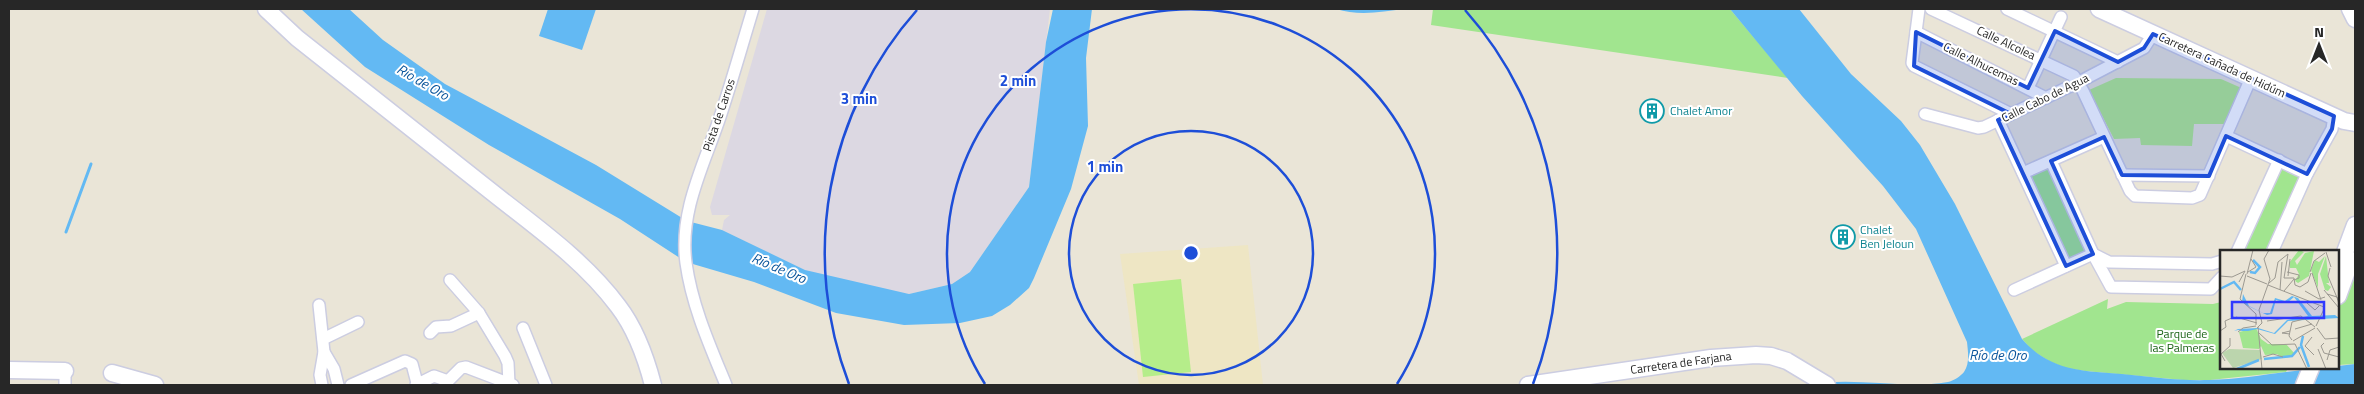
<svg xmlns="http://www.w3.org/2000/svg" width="2364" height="394" font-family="'Titillium Web',sans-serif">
<rect width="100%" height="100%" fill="#eae5d7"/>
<polygon fill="#dcd8e2" points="767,9 1050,9 1029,187 970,272 952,284 909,294 827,281 722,230 724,220 730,215 712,215 710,207"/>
<polygon fill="#eee6c4" points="1248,245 1263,385 1139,385 1120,254"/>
<g fill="#a1e58f">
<polygon points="1433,9 1730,9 1788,78 1431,25"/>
<polygon points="2277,164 2301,175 2270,251 2250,251 2242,248"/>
<polygon points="2048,166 2087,250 2069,258 2031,175"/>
<polygon points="2355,264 2355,364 2338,365 2338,309"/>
<polygon points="2108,299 2107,309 2126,302 2213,304 2221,302 2222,368 2288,368 2286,372 2210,380 2183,380 2085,371 2065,368 2049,361 2033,351 2022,339"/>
</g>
<g fill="#b5ed8a">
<polygon points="2116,78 2221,79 2246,90 2229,124 2194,124 2192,146 2141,145 2140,138 2114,139 2089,90"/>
<polygon points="1181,279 1191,372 1143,377 1133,284"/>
</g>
<g fill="#63b9f3">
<polygon points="301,9 349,9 383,40 445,84 596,165 687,221 722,230 805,270 909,294 952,284 970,272 1029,187 1046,42 1053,9 1092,9 1086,58 1088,126 1071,189 1034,278 1029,288 1010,305 992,316 960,323 904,325 836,313 754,282 686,262 620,219 489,145 365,67"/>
<polygon points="548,9 596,9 582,50 539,36"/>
<path d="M 1336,9 L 1404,9 C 1382,12 1358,16 1336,9 Z"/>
<path d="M 1730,9 L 1799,9 L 1851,74 L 1901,121 L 1920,145 L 1955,204 L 2022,339 C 2050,371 2082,371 2122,374 C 2151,377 2180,381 2209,380 C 2252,379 2295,368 2338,368 L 2338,366 L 2355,364 L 2355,385 L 1809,385 C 1854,376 1902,390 1948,382 C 1953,381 1961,376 1964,372 C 1970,363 1968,352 1967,342 L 1916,229 L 1883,186 L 1802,96 Z"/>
</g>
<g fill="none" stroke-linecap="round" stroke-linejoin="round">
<polyline stroke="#63b9f3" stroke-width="3" points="66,232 91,164"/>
<g stroke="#cccde1" stroke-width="14">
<g id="street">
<polyline points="1919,9 1912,63 1914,66 2011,114"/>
<polyline points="1931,9 2074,76 2083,91 2130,191 2135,196 2192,198 2200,195 2251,78"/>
<polyline points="2007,9 2118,62"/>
<polyline points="1916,32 2046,98"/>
<polyline points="2028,88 2061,17"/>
<polyline points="1925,114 1978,128 1984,127 2079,82 2144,48 2153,34"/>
<polyline points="1998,120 2066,266"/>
<polyline points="2226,136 2307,174"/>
<polyline points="2051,161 2093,254 2111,287 2211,289 2222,277"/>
<polyline points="2023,173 2104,137"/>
<polyline points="2122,175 2209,176"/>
<polyline points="2237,252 2279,160"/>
<polyline points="2272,252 2307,174 2332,129 2334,116"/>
<polyline points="2093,254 2109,262 2212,264 2222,261"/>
<polyline points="450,280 479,313 505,356 508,363 509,384"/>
<polyline points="2014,290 2093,254"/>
<polyline points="319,305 324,352 320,375 322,385"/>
<polyline points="523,328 546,385"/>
<polyline points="430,333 436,327 451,326 479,313"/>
<polyline points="323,339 358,322"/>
<polyline points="324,352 334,369 338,385"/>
<polyline points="65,371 65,385"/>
<polyline points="351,385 405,361 412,364 417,383"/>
<polyline points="416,385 434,376 448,381 461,368 466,367 513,385"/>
<path d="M 726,385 C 710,346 692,306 686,263 C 679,211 704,165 720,117 C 732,81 742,45 753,9"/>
</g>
</g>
<g stroke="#cccde1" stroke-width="19">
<g id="secondary">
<path d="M 266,9 L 297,38 C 361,89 425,139 488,189 C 533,225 583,259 618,306 C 635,328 646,358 653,385"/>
<polyline points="2099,9 2344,121 2355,123"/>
<polyline points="2350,9 2355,19"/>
<polyline points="2338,271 2355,225"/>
<polyline points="2338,296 2351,260"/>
<polyline points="9,370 65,371"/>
<polyline points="112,373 155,385"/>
<polyline points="1528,385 1711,358 1756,355 1771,356 1787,361 1827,385"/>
<polyline points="2304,385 2311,368"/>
</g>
</g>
<use href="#street" stroke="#fff" stroke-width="11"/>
<use href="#secondary" stroke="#fff" stroke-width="16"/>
</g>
<path fill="#1d4ed8" fill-opacity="0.2" stroke="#1d4ed8" stroke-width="4" stroke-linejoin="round" d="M 2055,31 L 2118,62 L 2144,48 L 2153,34 L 2334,116 L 2332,129 L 2307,174 L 2226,136 L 2209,176 L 2122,175 L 2104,137 L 2051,161 L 2093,254 L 2066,266 L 1998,120 L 2011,114 L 1914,66 L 1916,32 L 2028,88 Z"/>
<g fill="none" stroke="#1d4ed8" stroke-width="2.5">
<circle cx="1191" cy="253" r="122"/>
<path d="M985 384A244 244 0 1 1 1397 384"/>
<path d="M849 384A366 366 0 0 1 917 10M1465 10A366 366 0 0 1 1533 384"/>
</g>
<defs>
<g id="building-ring" transform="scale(1.25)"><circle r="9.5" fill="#fff" stroke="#0f9aa8" stroke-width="1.5"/><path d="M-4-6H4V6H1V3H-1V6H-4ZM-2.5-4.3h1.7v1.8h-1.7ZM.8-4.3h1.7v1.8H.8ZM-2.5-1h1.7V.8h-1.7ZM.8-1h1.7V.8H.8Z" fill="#0f9aa8"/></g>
</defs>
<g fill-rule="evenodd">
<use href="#building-ring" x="1652" y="111"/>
<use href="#building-ring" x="1843" y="237"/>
</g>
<g text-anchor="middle" stroke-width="4" stroke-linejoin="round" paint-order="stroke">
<g font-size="12" fill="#272727" stroke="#fff">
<text transform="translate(2006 43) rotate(25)" y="4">Calle Alcolea</text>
<text transform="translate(1981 64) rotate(26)" y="4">Calle Alhucemas</text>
<text transform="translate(2222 65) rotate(25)" y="4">Carretera Cañada de Hidúm</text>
<text transform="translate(2045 98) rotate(-26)" y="4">Calle Cabo de Agua</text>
<text transform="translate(719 115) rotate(-71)" y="4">Pista de Carros</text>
<text transform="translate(1681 363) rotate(-8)" y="4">Carretera de Farjana</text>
</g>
<g font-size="12" fill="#0d838f" stroke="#fff" text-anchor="start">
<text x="1670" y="115">Chalet Amor</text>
<text x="1860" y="234">Chalet<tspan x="1860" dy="14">Ben Jeloun</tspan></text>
</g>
<g font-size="12" fill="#1b6416" stroke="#fff">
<text x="2182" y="338">Parque de<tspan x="2182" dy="14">las Palmeras</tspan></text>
</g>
<g font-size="14" font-style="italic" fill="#07539a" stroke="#fff">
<text transform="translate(423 82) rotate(30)" y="5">Río de Oro</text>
<text transform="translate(779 268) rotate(23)" y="5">Río de Oro</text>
<text x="1998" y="360">Río de Oro</text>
</g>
</g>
<g transform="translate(2220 250)">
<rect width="119" height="119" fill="#eae5d7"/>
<path d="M 79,0 L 84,2 L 75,11 L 77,15 L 85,3 L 94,1 L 89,26 L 78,33 L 75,31 L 79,24 L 76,18 L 70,18 L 69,13 ZM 105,6 L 98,24 L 98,38 L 91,20 L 95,10 L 99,12 ZM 106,6 L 109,33 L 106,33 L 111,37 L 108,41 L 105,40 L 100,24 ZM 36,78 L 41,89 L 48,94 L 66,94 L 75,104 L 64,108 L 57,104 L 45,105 L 41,96 L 39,99 L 23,98 L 19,82 Z" fill="#a1e58f"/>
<path d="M 9,99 L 40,100 L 42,109 L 13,118 L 2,103 Z" fill="#bbd5ad"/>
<path d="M 23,44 L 29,56 L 43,63 L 50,63 L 55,48 L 65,51 L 72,46 L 78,48 L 92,66 L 115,65 L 119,68 L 68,71 L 55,84 L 37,79 L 28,81 L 22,81 L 18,80 L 14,81 L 18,79 L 38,78 L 54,83 L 67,70 L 88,66 L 74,47 L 67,53 L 56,50 L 52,64 L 47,65 L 26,55 L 22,52 Z" fill="#63b9f3"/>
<path fill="none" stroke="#63b9f3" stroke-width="2.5" d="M 30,22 L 35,23 L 40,17 L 33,10M 0,39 L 14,32 L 21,40M 83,86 L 81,95 L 89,117M 44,109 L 72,106 L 80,97M 17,119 L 39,110"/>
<path fill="none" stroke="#9c9991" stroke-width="1" d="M 106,2 L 111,17M 68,4 L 64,28 L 74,28 L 75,35 L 80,37 L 88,32 L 91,23M 110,18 L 108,26 L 118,50M 28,22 L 36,17 L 31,9M 67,22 L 79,25 L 79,28 L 74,30M 90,22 L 94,11 L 105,3M 92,23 L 101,50M 26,24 L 20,49 L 36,64 L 36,75M 27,24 L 33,0M 0,26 L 12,27 L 25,21 L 19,32M 27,26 L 47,34M 68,26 L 70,9M 49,33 L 55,28 L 58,12 L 68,4M 48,35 L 104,57M 60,40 L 62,12M 104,40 L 119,58M 64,41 L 74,29M 85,41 L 99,49 L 105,47M 107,44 L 117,47 L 119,54M 87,53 L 95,60 L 99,56M 16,67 L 37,73M 47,71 L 81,66 L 95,77M 96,76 L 104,59M 38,77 L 42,119M 37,78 L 42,73 L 39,60 L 50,29 L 44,9 L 49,0M 97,78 L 105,89 L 119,88M 75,79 L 92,74M 0,81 L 6,77 L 5,71 L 14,67M 70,81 L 62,83 L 70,84M 18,82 L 23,78 L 36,76M 39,83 L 52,95 L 75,94 L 87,119M 92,87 L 85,96 L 94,105M 72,90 L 69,86 L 72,72 L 84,69M 73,91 L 95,78M 104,93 L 101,96 L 104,103 L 119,107M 98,99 L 106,119M 43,107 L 53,104 L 63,107M 107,110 L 110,100 L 119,97M 5,111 L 1,104 L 10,96 L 10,88"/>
<path fill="#2f39ff" fill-opacity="0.15" stroke="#2f39ff" stroke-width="2.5" d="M 12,52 L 104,52 L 104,68 L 12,68 Z"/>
<rect width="119" height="119" fill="none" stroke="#272727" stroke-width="2.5"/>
</g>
<circle cx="1191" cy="253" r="8" fill="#1d4ed8" stroke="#fff" stroke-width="2.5"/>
<g font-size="15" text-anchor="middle" font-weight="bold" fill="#1d4ed8" stroke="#fff" stroke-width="4" stroke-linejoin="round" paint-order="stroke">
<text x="1018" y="86">2 min</text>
<text x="859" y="104">3 min</text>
<text x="1105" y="172">1 min</text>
</g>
<rect width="2364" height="394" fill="none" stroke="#272727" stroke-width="20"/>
<g transform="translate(2319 45)" stroke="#ffffff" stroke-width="4" paint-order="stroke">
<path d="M0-4L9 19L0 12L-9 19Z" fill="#272727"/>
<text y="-8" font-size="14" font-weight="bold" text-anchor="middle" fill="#272727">N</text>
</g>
</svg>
